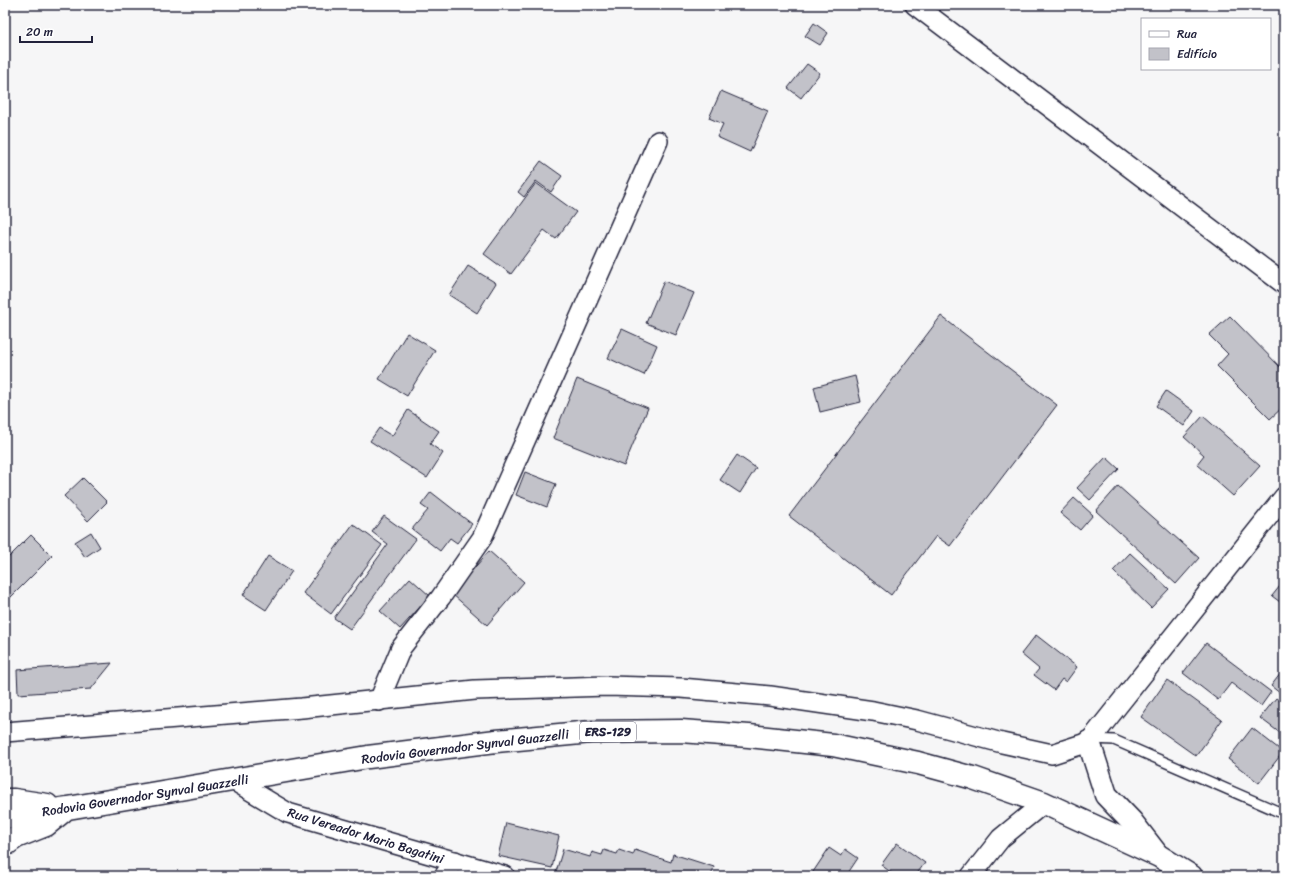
<svg xmlns="http://www.w3.org/2000/svg" width="1289" height="881" font-family="Sriracha,sans-serif">
<rect width="100%" height="100%" fill="#f6f6f7"/>
<filter id="ink" filterUnits="userSpaceOnUse"><feTurbulence type="fractalNoise" baseFrequency=".025" numOctaves="2"/><feDisplacementMap in="SourceGraphic" scale="8" xChannelSelector="R" yChannelSelector="G"/><feConvolveMatrix kernelMatrix="1 2 1 2 8 2 1 2 1" color-interpolation-filters="sRGB"/></filter>
<g filter="url(#ink)">
<g fill="#c2c2c9" stroke="#22223b">
<polygon points="814,23 828,33 820,45 805,36"/>
<polygon points="807,64 820,73 801,98 788,88"/>
<polygon points="721,91 768,111 750,152 717,137 723,124 709,118"/>
<polygon points="541,161 562,176 551,192 536,181 524,197 518,192"/>
<polygon points="536,183 576,212 556,239 544,230 511,274 484,254"/>
<polygon points="468,266 496,283 477,313 449,295"/>
<polygon points="664,281 694,293 676,335 646,323"/>
<polygon points="941,316 1057,405 950,546 936,536 891,595 789,516"/>
<polygon points="1230,316 1284,371 1284,406 1270,419 1217,366 1228,354 1209,335"/>
<polygon points="622,329 657,345 644,375 608,358"/>
<polygon points="407,333 435,350 407,396 379,379"/>
<polygon points="855,376 861,402 820,412 814,387"/>
<polygon points="577,379 648,408 624,466 553,438"/>
<polygon points="1166,391 1194,411 1184,426 1156,406"/>
<polygon points="408,410 439,431 430,444 443,453 427,478 370,441 379,428 392,436"/>
<polygon points="1203,416 1260,466 1233,496 1197,464 1204,455 1184,437"/>
<polygon points="737,455 756,468 740,493 720,480"/>
<polygon points="1106,457 1119,469 1090,500 1077,488"/>
<polygon points="525,472 556,484 547,507 516,495"/>
<polygon points="83,478 107,502 88,521 64,496"/>
<polygon points="1118,486 1199,558 1176,584 1096,511"/>
<polygon points="431,492 472,524 457,543 450,538 440,551 412,529 428,510 421,505"/>
<polygon points="1074,498 1093,515 1080,530 1060,513"/>
<polygon points="384,516 416,539 350,629 334,618 388,544 372,532"/>
<polygon points="353,524 382,545 331,614 303,593"/>
<polygon points="91,532 100,547 85,557 75,542"/>
<polygon points="31,535 52,556 5,603 5,561"/>
<polygon points="489,551 524,582 487,625 452,594"/>
<polygon points="1130,553 1169,589 1151,608 1113,571"/>
<polygon points="268,556 292,571 266,610 243,595"/>
<polygon points="410,578 430,596 400,629 380,611"/>
<polygon points="1284,581 1284,605 1272,596"/>
<polygon points="1036,635 1077,667 1066,682 1062,679 1054,690 1034,675 1039,669 1021,654"/>
<polygon points="1206,643 1271,692 1261,706 1231,683 1218,700 1183,673"/>
<polygon points="112,663 91,689 18,694 17,670"/>
<polygon points="1284,669 1284,691 1281,694 1271,686"/>
<polygon points="1167,680 1222,720 1196,756 1141,717"/>
<polygon points="1276,698 1284,704 1284,736 1260,718"/>
<polygon points="1252,728 1283,752 1259,783 1228,759"/>
<polygon points="506,823 559,836 552,868 498,856"/>
<polygon points="897,843 925,863 915,876 896,876 881,865"/>
<polygon points="829,848 841,856 845,849 858,858 846,876 805,876 807,872 811,875"/>
<polygon points="563,849 590,857 592,852 602,855 604,850 617,854 619,850 633,855 635,850 671,862 673,854 714,867 711,876 559,876 555,875"/>
</g>
<g fill="none" stroke-linecap="round" stroke-linejoin="round">
<g stroke="#22223b" stroke-width="12">
<polyline id="service" points="1092,739 1114,740 1284,814"/>
</g>
<g stroke="#22223b" stroke-width="22">
<g id="minor">
<polyline points="915,5 1284,284"/>
<polyline points="379,701 401,648 441,597 482,538 658,141"/>
<polyline points="5,732 302,708 475,690 607,686 681,688 770,696 873,711 917,720 1002,743 1052,754 1089,742 1284,497"/>
<polyline points="233,780 288,813 505,876"/>
<polyline points="444,876 455,861"/>
<polyline points="971,876 1001,838 1044,803"/>
</g>
</g>
<g stroke="#22223b" stroke-width="25">
<g id="primary">
<polyline points="1089,742 1106,795 1131,821 1155,852"/>
<polyline points="5,800 14,800 47,805"/>
<polyline points="5,817 68,808 368,757 496,741 591,732 681,731 749,736 833,745 918,763 973,778 1044,803 1159,856 1191,876"/>
<polyline points="5,845 16,837 46,825 62,812"/>
</g>
</g>
<use href="#service" stroke="#fff" stroke-width="9"/>
<use href="#minor" stroke="#fff" stroke-width="19"/>
<use href="#primary" stroke="#fff" stroke-width="22"/>
</g>
</g>
<g text-anchor="middle" stroke-width="4" stroke-linejoin="round" paint-order="stroke">
<rect fill="#fff" stroke="#646476" stroke-width="1" x="580" y="722" width="56" height="20" rx="3"/>
<g font-size="12" font-weight="bold" fill="#22223b">
<text x="608" y="736">ERS-129</text>
</g>
<g font-size="13" fill="#22223b" stroke="#fff">
<text transform="translate(465 746) rotate(-7)" y="5">Rodovia Governador Synval Guazzelli</text>
<text transform="translate(145 795) rotate(-9)" y="5">Rodovia Governador Synval Guazzelli</text>
<text transform="translate(366 835) rotate(17)" y="5">Rua Vereador Mario Bagatini</text>
</g>
</g>
<rect width="1289" height="881" fill="none" stroke="#fff" stroke-width="20"/>
<rect x="10" y="10" width="1269" height="861" fill="none" stroke="#22223b" stroke-width="1.5" filter="url(#ink)"/>
<rect x="1141" y="18" width="130" height="52" fill="#ffffff" stroke="#a7a7b1"/>
<rect x="1149" y="31" width="20" height="6" fill="#ffffff" stroke="#a7a7b1"/>
<text x="1177" y="38" font-size="12" fill="#22223b">Rua</text>
<rect x="1149" y="48" width="20" height="12" fill="#c2c2c9" stroke="#a7a7b1"/>
<text x="1177" y="58" font-size="12" fill="#22223b">Edifício</text>
<path d="M20 36v6h72v-6" fill="none" stroke="#22223b" stroke-width="2"/>
<text x="26" y="36" font-size="12" fill="#22223b" stroke="#ffffff" stroke-width="3" paint-order="stroke">20 m</text>
</svg>
